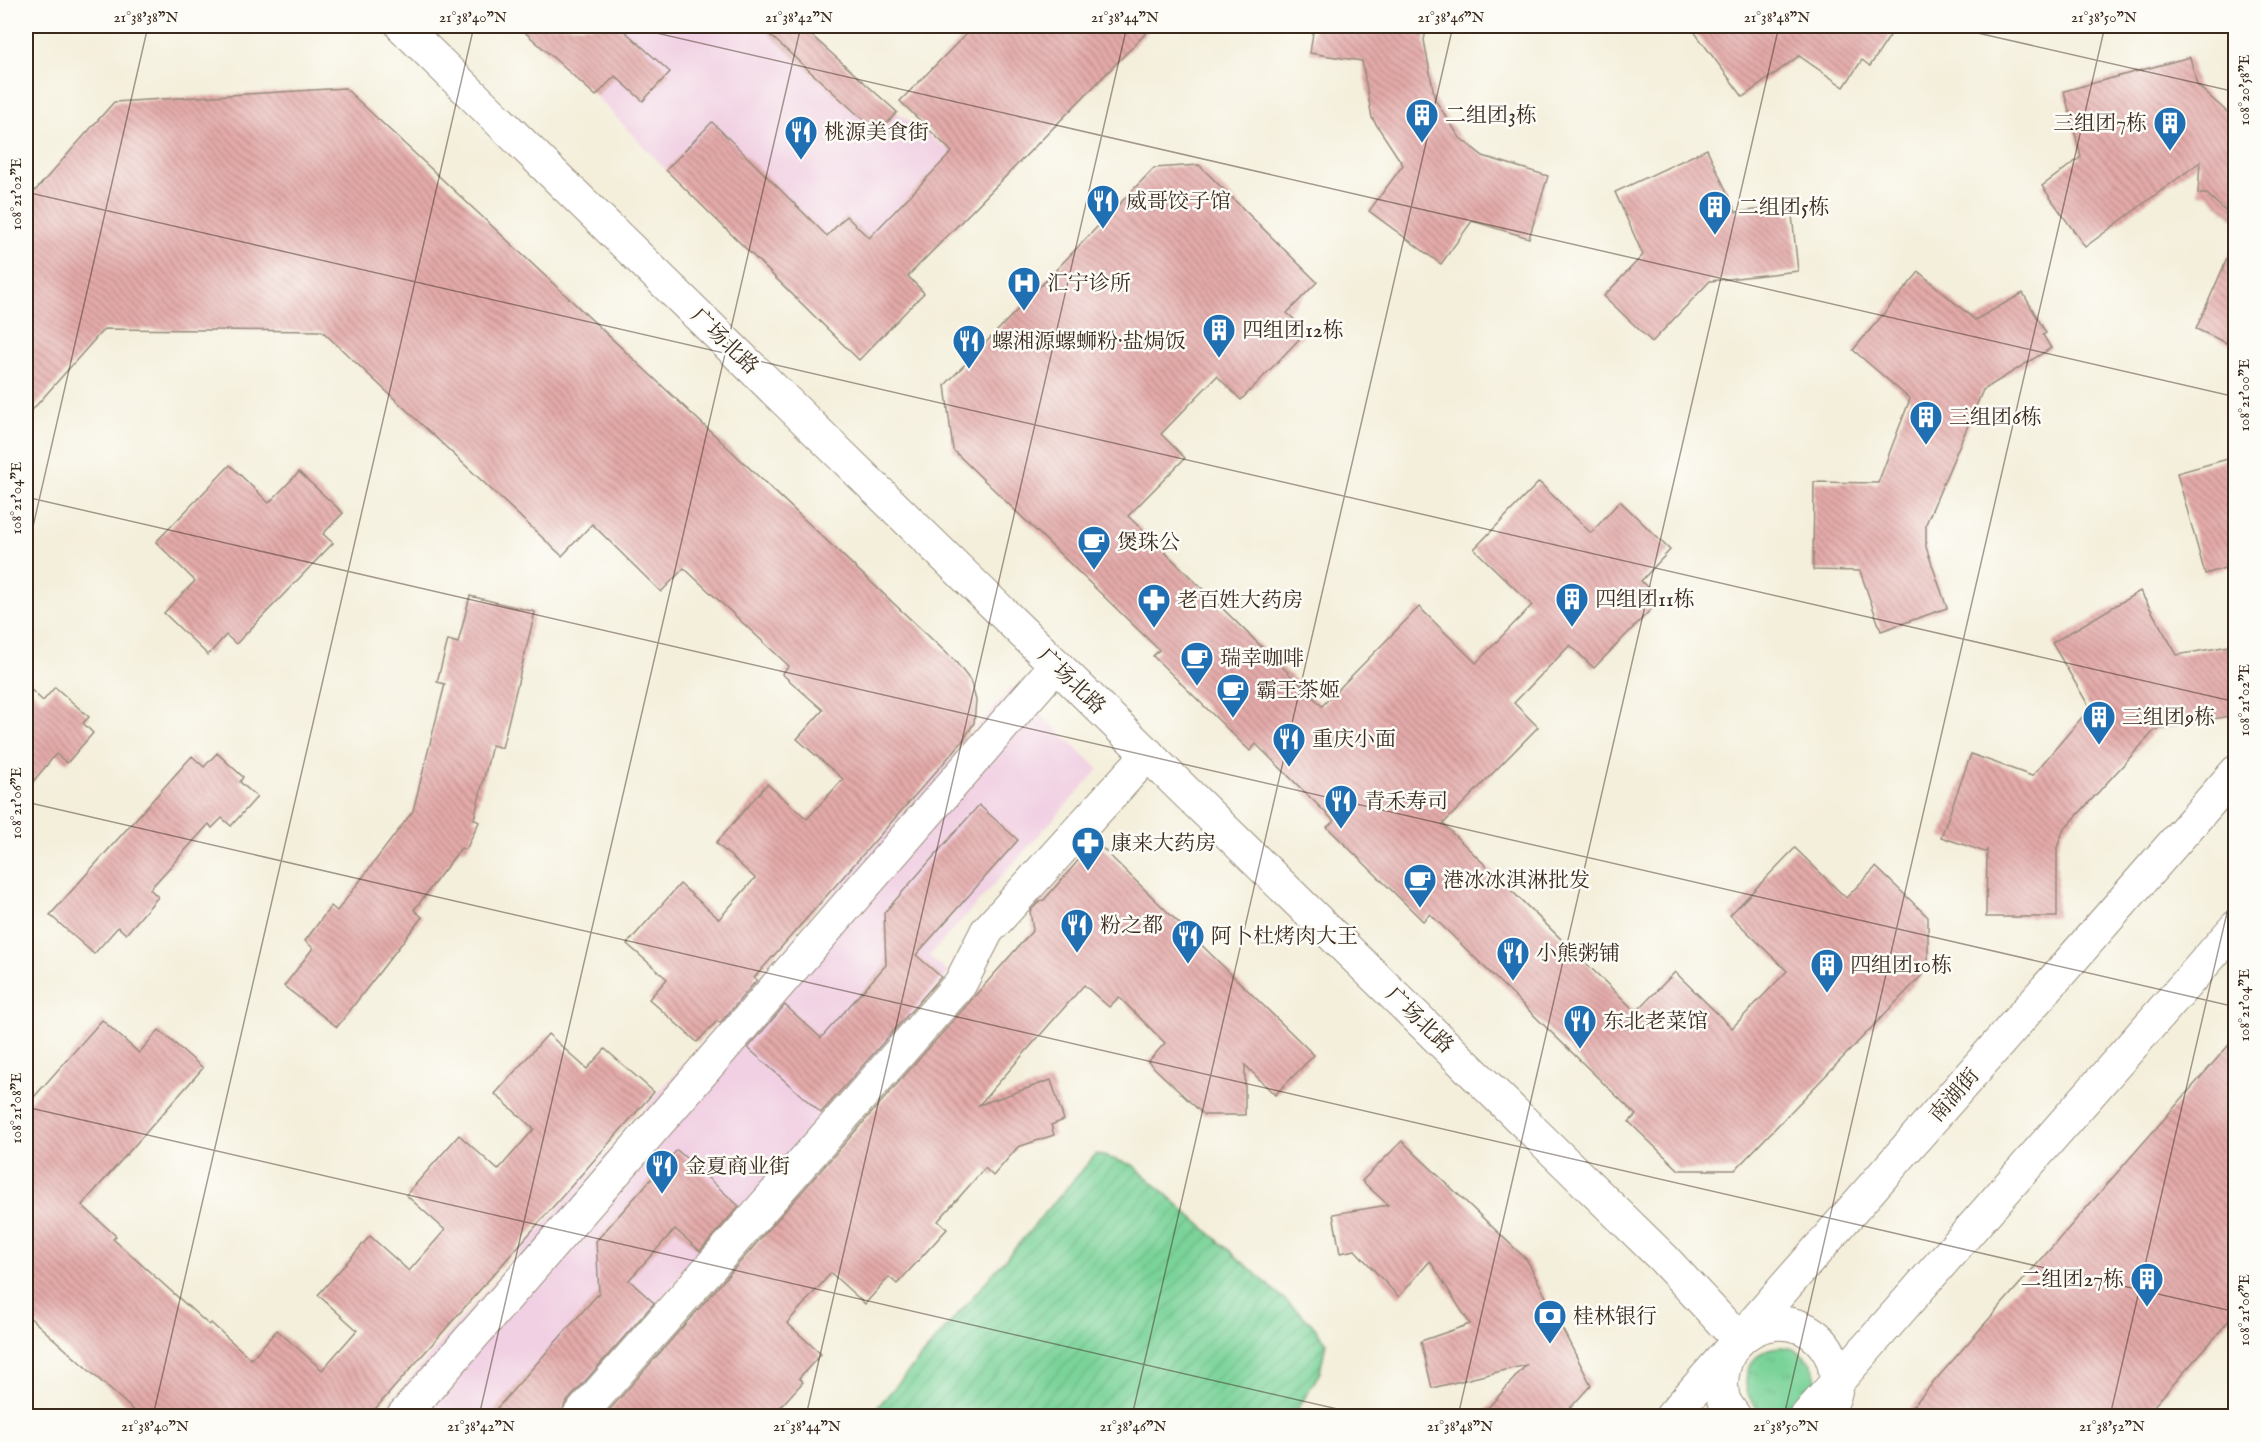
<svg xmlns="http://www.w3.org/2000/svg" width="2261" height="1442" font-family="'IM FELL English','Noto Serif SC',serif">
<defs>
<pattern id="grass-tufts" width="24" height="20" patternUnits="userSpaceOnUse" patternTransform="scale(1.5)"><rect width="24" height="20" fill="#7ad399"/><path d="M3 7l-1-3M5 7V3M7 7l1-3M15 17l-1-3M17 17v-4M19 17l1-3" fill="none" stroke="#6ab583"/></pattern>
<pattern id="garden-furrows" width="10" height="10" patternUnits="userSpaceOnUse" patternTransform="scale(1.5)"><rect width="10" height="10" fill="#7ad399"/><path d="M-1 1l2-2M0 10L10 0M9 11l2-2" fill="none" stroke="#6ab583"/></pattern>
<pattern id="building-back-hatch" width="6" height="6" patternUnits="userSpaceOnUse" patternTransform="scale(1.5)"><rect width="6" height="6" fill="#e4abaa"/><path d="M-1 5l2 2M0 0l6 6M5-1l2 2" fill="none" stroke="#ba8b8a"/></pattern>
</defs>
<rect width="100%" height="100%" fill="#fdfcf7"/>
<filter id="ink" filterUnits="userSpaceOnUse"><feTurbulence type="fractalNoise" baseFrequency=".0167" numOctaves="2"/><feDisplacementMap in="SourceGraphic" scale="12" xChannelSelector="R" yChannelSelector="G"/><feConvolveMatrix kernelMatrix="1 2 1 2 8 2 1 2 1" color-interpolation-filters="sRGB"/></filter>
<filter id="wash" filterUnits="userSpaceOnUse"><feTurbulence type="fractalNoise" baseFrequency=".008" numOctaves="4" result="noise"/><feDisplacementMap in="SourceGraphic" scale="24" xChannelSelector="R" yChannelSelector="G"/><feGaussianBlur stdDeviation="1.35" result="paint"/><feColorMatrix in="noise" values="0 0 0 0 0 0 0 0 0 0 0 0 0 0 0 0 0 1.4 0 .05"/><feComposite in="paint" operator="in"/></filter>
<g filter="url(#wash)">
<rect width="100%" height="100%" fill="#f4efdb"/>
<g fill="#f1d0e3">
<polygon points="518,26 801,26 897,112 952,152 803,305 666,170 596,96"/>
<polygon points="1012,687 1099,769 929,956 949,973 559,1416 377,1416"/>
</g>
<circle fill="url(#grass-tufts)" stroke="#5a7e5c" stroke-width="1.5" cx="1781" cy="1382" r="35"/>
<polygon fill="url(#garden-furrows)" stroke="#5a7e5c" stroke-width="1.5" points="1096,1154 1133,1165 1311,1323 1326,1342 1320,1372 1294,1416 870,1416"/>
<g id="blocks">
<g fill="url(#building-back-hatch)">
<polygon points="518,26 619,26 670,72 643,101 615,76 596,96"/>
<polygon points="760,26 801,26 897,112 878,133"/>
<polygon points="974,26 1153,26 908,276 924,293 859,360 666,170 712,122 827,236 846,216 869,238 952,152 900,101"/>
<polygon points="1314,26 1427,26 1424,40 1435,100 1460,138 1483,156 1548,176 1529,238 1472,221 1441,264 1369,211 1403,165 1372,118 1362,61 1310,53"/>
<polygon points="1690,26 1875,26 1890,36 1870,66 1862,60 1844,87 1799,56 1743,97"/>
<polygon points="2190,57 2197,85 2235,119 2235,220 2207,194 2198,194 2200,162 2085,247 2042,186 2081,157 2064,91"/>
<polygon points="345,88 955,661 970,680 976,700 974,723 962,742 754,978 757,980 720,1023 717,1021 697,1042 649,999 667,979 627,944 680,884 719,919 755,878 716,843 767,784 807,819 843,779 797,739 823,710 782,674 789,666 684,568 661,592 592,524 562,556 322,331 104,329 26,417 26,201 114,102"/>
<polygon points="1707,149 1736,212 1791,206 1798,271 1710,281 1652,342 1604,296 1643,255 1615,192"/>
<polygon points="1199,165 1317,282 1287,313 1307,331 1241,400 1217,376 1161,434 1185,458 1128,516 1322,706 1419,607 1476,663 1532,605 1474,549 1539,482 1591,533 1620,501 1670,550 1641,581 1660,600 1594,668 1570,645 1514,703 1538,727 1443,824 1636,1012 1675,972 1732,1028 1787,971 1730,915 1795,848 1846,898 1876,867 1928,917 1928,969 1735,1170 1679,1170 1629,1122 1636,1115 1430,914 1423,921 1327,827 1334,821 1256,744 1250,751 1153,656 1159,650 953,450 945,385 1154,168"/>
<polygon points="2235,241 2235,347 2196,329"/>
<polygon points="1919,272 1975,320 2023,293 2046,333 2043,335 2051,348 1983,390 1926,524 1926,547 1947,608 1881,631 1860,571 1813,570 1814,482 1878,483 1910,399 1853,350"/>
<polygon points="2235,457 2235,565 2205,574 2177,473"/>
<polygon points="230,465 269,503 299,472 343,513 323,534 333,543 236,644 226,635 208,655 164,613 195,581 156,542"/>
<polygon points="2140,591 2177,655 2235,645 2235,715 2155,730 2063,831 2057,848 2057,917 1986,917 1987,850 1985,852 1941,837 1971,754 2032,776 2090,708 2052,643"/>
<polygon points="470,596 535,612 502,748 492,745 474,819 479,822 466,850 461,848 414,910 422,917 337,1027 284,986 313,948 305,941 331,906 337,911 413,811 445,684 437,682 448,640 458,643"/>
<polygon points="26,685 43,701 55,687 89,717 83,723 93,733 67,763 56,754 26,790"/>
<polygon points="217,753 243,777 240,782 257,797 231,826 222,818 212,828 209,824 150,889 158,897 126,934 118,927 94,954 50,915 192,756 204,767"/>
<polygon points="979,805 1018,840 916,955 941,977 821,1113 748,1048 785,1005 821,1038 886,965 884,913"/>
<polygon points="1095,841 1314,1055 1275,1095 1245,1065 1245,1115 1204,1115 1148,1062 1165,1043 1119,997 1109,1007 1084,985 979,1105 1051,1080 1064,1120 1051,1125 1054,1135 1018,1147 993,1176 985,1168 938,1221 947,1229 897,1284 889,1277 865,1304 831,1273 787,1323 821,1354 799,1378 803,1382 772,1416 604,1416 1033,930 1030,911 1040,901 1044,900"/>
<polygon points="102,1020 139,1053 159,1030 203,1068 82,1205 116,1236 113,1239 209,1325 211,1323 251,1359 277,1330 322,1370 357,1330 318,1295 370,1236 409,1271 445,1230 406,1195 459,1135 498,1170 534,1129 495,1094 548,1034 587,1069 605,1049 654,1092 369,1416 140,1416 26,1314 26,1106"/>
<polygon points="2235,1038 2235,1313 2217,1335 2145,1416 1904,1416"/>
<polygon points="1402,1141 1527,1260 1591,1385 1563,1416 1481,1416 1526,1365 1432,1388 1421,1341 1470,1324 1430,1261 1399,1297 1355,1250 1340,1253 1333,1214 1388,1205 1362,1181"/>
<polygon points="677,1150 739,1206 700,1251 675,1229 629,1280 654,1303 565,1404 561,1416 490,1416 599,1293 596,1241"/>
</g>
</g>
</g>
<g filter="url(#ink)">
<use href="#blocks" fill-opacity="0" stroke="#988c7c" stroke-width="1.5"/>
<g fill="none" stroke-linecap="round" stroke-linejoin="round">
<g stroke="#988c7c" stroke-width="35">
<g id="street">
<polyline points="402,26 1663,1258 1739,1340"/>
<polyline points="403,1416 1056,665"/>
<polyline points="579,1416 960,984 987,931 1148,754"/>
<polyline points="1672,1416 2236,772"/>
<path d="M 1734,1416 C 1731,1412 1727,1406 1724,1401 C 1722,1394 1721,1385 1722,1378 C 1727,1320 1802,1302 1830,1354 C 1836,1366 1839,1386 1833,1399"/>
<polyline points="1807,1416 2236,927"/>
</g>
</g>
<use href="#street" stroke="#fff" stroke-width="33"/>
</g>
</g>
<path fill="none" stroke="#3b2a1e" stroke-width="1.5" stroke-opacity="0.45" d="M 626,26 L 2236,397M 1947,26 L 2236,92M 26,192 L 2236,702M 26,497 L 2236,1007M 26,557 L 148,26M 26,802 L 2236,1312M 26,1107 L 1368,1416M 26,1412 L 47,1416M 153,1416 L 474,26M 479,1416 L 801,26M 806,1416 L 1127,26M 1132,1416 L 1453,26M 1458,1416 L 1779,26M 1784,1416 L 2105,26M 2110,1416 L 2236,874"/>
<defs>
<g id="building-pin" transform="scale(1.725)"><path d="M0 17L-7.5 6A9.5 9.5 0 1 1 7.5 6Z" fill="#1f6fb2" stroke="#fdfcf7"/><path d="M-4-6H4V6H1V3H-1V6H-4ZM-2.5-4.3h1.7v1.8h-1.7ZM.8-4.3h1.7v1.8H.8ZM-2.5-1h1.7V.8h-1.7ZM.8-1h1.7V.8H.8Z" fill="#fff"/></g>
<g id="restaurant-pin" transform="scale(1.725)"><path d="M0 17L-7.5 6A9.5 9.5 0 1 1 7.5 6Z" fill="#1f6fb2" stroke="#fdfcf7"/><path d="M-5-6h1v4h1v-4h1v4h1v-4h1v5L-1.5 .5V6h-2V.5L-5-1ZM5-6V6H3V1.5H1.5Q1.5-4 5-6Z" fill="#fff"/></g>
<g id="hospital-pin" transform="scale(1.725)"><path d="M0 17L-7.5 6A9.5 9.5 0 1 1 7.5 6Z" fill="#1f6fb2" stroke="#fdfcf7"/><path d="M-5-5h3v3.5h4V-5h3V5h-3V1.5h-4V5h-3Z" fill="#fff"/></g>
<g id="cafe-pin" transform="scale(1.725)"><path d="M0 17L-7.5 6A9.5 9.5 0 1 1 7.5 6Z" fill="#1f6fb2" stroke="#fdfcf7"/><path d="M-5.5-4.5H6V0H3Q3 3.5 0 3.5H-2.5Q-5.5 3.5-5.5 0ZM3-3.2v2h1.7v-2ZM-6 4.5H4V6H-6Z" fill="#fff"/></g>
<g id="pharmacy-pin" transform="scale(1.725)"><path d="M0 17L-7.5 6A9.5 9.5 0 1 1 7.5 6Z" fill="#1f6fb2" stroke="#fdfcf7"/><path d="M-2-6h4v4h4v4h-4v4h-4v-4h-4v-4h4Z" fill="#fff"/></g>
<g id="bank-pin" transform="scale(1.725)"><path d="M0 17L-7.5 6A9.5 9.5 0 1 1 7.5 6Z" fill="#1f6fb2" stroke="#fdfcf7"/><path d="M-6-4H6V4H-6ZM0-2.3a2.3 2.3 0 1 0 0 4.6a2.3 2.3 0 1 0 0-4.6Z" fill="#fff"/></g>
</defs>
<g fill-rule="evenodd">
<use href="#building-pin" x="1422" y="115"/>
<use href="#building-pin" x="2170" y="123"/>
<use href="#restaurant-pin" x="801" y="132"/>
<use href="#restaurant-pin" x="1103" y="201"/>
<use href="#building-pin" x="1715" y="207"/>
<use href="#hospital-pin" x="1024" y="283"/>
<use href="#building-pin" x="1219" y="330"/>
<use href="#restaurant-pin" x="969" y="341"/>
<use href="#building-pin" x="1926" y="417"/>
<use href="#cafe-pin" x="1094" y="542"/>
<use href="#building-pin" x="1572" y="599"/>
<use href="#pharmacy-pin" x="1154" y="600"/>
<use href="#cafe-pin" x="1197" y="658"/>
<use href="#cafe-pin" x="1233" y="690"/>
<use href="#building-pin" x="2099" y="717"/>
<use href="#restaurant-pin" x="1289" y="739"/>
<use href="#restaurant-pin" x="1341" y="801"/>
<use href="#pharmacy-pin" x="1088" y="843"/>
<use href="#cafe-pin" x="1420" y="880"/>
<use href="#restaurant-pin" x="1077" y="925"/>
<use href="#restaurant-pin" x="1188" y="936"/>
<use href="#restaurant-pin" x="1513" y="953"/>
<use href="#building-pin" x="1827" y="965"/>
<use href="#restaurant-pin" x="1580" y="1021"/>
<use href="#restaurant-pin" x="662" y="1166"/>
<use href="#building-pin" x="2147" y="1279"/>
<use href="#bank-pin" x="1550" y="1316"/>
</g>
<g text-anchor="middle" stroke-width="5" stroke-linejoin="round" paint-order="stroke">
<g font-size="21" fill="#3b2a1e" stroke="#fdfcf7" text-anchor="start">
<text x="1445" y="122">二组团3栋</text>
<text x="2147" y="130" text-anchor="end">三组团7栋</text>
<text x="824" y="139">桃源美食街</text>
<text x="1126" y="208">威哥饺子馆</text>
<text x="1738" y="214">二组团5栋</text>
<text x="1047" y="290">汇宁诊所</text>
<text x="1242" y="337">四组团12栋</text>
<text x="992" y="348">螺湘源螺蛳粉·盐焗饭</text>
<text x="1949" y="424">三组团6栋</text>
<text x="1117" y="549">煲珠公</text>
<text x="1595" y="606">四组团11栋</text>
<text x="1177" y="607">老百姓大药房</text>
<text x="1220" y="665">瑞幸咖啡</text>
<text x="1256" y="697">霸王茶姬</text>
<text x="2122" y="724">三组团9栋</text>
<text x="1312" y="746">重庆小面</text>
<text x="1364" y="808">青禾寿司</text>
<text x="1111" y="850">康来大药房</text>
<text x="1443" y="887">港冰冰淇淋批发</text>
<text x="1100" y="932">粉之都</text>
<text x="1211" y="943">阿卜杜烤肉大王</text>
<text x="1536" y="960">小熊粥铺</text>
<text x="1850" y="972">四组团10栋</text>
<text x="1603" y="1028">东北老菜馆</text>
<text x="685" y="1173">金夏商业街</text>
<text x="2124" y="1286" text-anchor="end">二组团27栋</text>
<text x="1573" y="1323">桂林银行</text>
</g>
<g font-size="21" fill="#3b2a1e" stroke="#fdfcf7">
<text transform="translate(725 341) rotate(44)" y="7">广场北路</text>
<text transform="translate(1072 681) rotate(44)" y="7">广场北路</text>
<text transform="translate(1420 1020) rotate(44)" y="7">广场北路</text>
<text transform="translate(1954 1095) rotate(-49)" y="7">南湖街</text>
</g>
</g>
<rect width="2261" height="1442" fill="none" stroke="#fdfcf7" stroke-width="66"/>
<rect x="33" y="33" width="2195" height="1376" fill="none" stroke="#3b2a1e" stroke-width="2"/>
<g font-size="15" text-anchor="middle" fill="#3b2a1e">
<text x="146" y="22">21°38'38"N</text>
<text x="473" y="22">21°38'40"N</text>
<text x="799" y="22">21°38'42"N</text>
<text x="1125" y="22">21°38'44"N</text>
<text x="1451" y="22">21°38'46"N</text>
<text x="1777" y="22">21°38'48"N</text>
<text x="2104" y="22">21°38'50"N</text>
<text transform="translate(2244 90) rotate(-90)" y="5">108°20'58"E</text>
<text transform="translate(16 194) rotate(-90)" y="5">108°21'02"E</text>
<text transform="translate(2244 395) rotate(-90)" y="5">108°21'00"E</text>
<text transform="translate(16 498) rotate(-90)" y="5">108°21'04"E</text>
<text transform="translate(2244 700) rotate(-90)" y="5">108°21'02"E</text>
<text transform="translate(16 803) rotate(-90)" y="5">108°21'06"E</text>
<text transform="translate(2244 1005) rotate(-90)" y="5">108°21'04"E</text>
<text transform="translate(16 1108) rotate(-90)" y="5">108°21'08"E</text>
<text transform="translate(2244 1310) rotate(-90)" y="5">108°21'06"E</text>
<text x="155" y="1431">21°38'40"N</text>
<text x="481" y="1431">21°38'42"N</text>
<text x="807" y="1431">21°38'44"N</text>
<text x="1133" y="1431">21°38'46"N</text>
<text x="1460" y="1431">21°38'48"N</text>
<text x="1786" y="1431">21°38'50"N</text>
<text x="2112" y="1431">21°38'52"N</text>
</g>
</svg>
